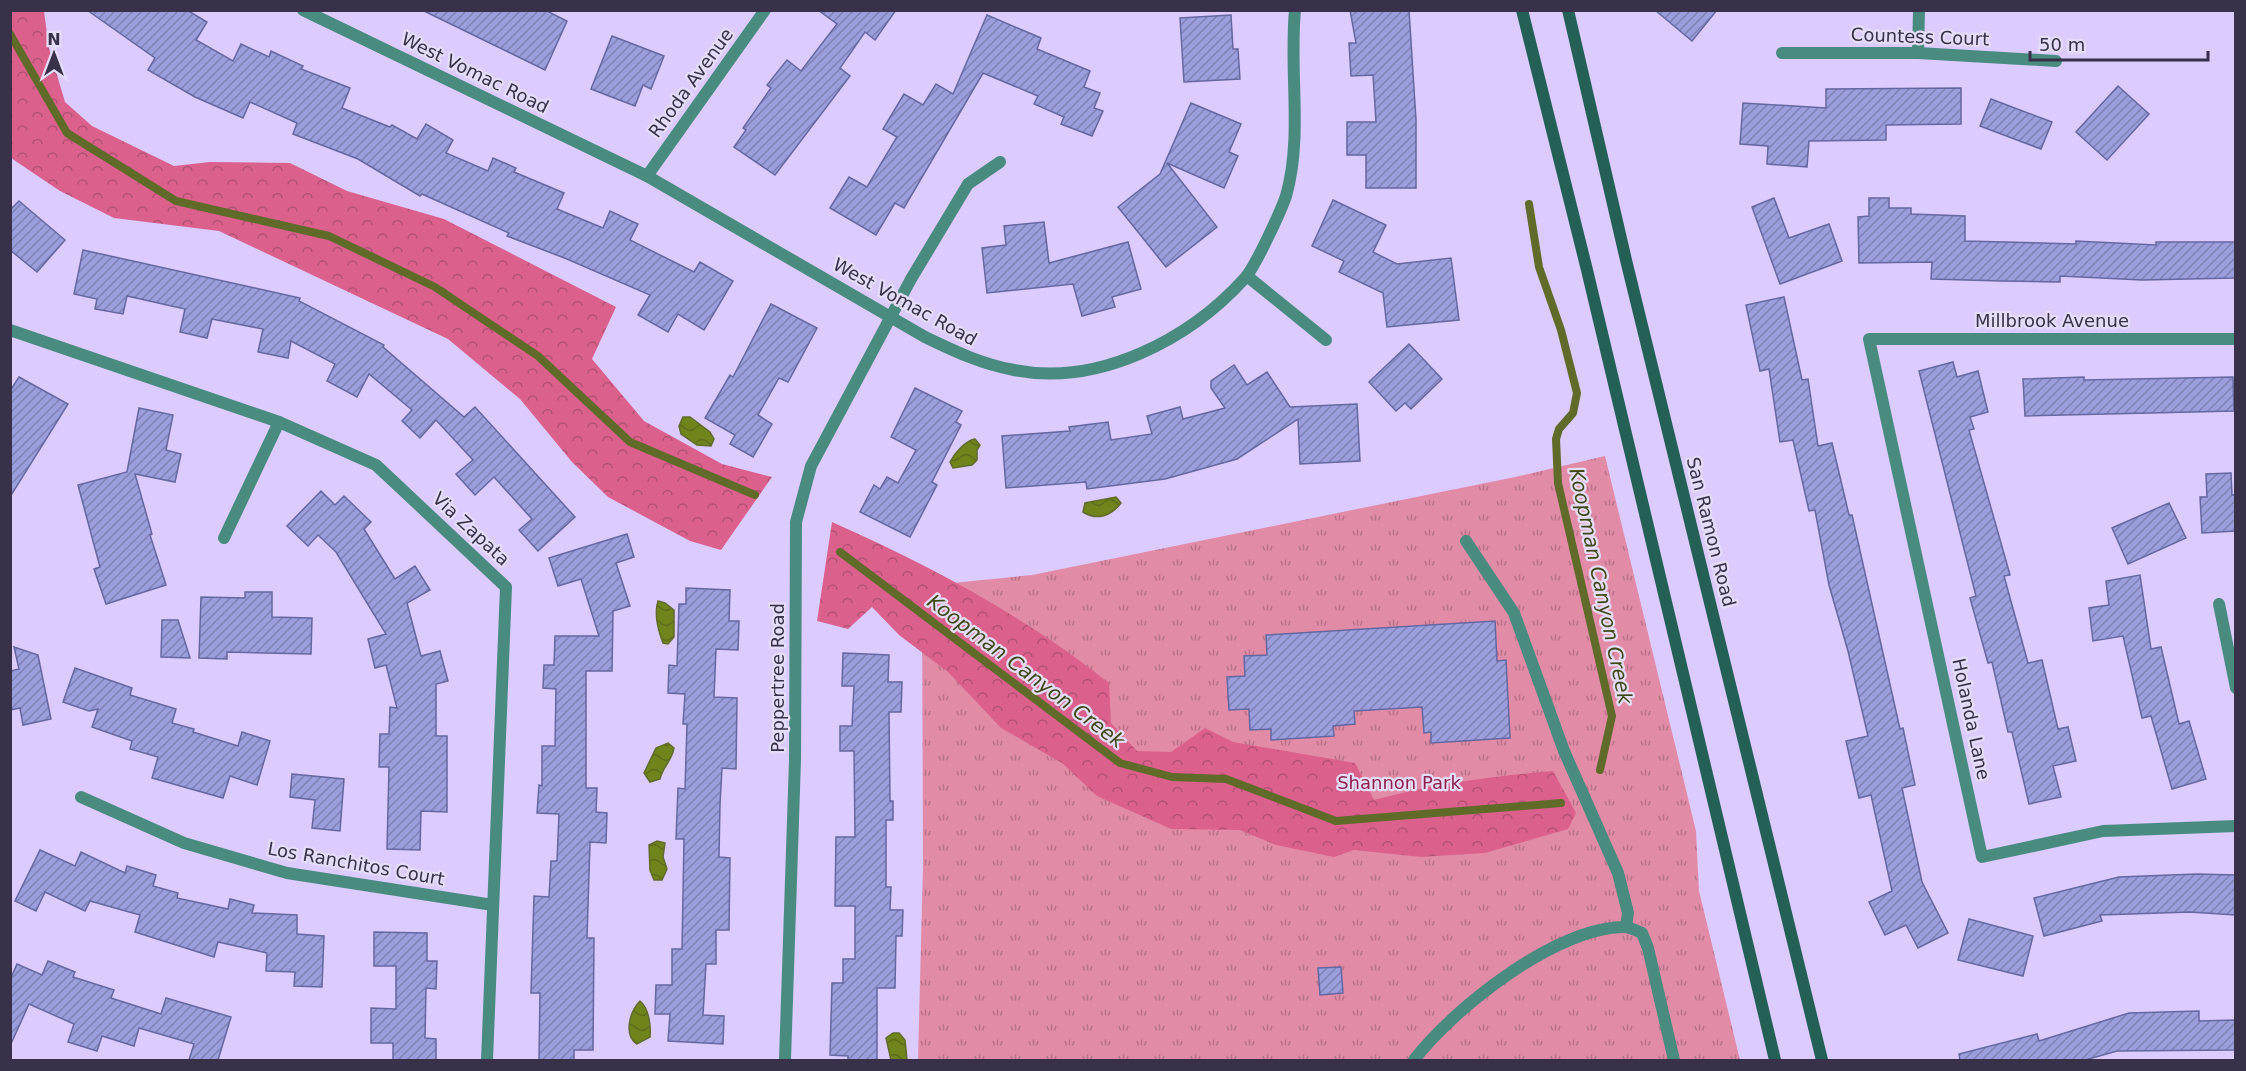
<svg xmlns="http://www.w3.org/2000/svg" width="2246" height="1071" font-family="'DejaVu Sans',sans-serif">
<defs>
<pattern id="grass-tufts" width="24" height="20" patternUnits="userSpaceOnUse" patternTransform="scale(1.5)"><rect width="24" height="20" fill="#e28ba6"/><path d="M3 7l-1-3M5 7V3M7 7l1-3M15 17l-1-3M17 17v-4M19 17l1-3" fill="none" stroke="#b87289"/></pattern>
<pattern id="forest-crowns" width="20" height="18" patternUnits="userSpaceOnUse" patternTransform="scale(1.5)"><rect width="20" height="18" fill="#db618c"/><path d="M2 6a3 3 0 1 1 6 0M12 15a3 3 0 1 1 6 0" fill="none" stroke="#b35074"/></pattern>
<pattern id="water-waves" width="16" height="10" patternUnits="userSpaceOnUse" patternTransform="scale(1.5)"><rect width="16" height="10" fill="#70841c"/><path d="M0 5q4-4 8 0t8 0" fill="none" stroke="#5d6c1b"/></pattern>
<pattern id="building-hatch" width="6" height="6" patternUnits="userSpaceOnUse" patternTransform="scale(1.5)"><rect width="6" height="6" fill="#9a9edd"/><path d="M-1 1l2-2M0 6l6-6M5 7l2-2" fill="none" stroke="#7f81b5"/></pattern>
</defs>
<rect width="100%" height="100%" fill="#dccbfe"/>
<polygon fill="url(#grass-tufts)" points="1605,456 1696,831 1699,891 1740,1060 918,1060 923,865 922,586 1032,575 1515,477"/>
<g fill="url(#forest-crowns)">
<polygon points="10,11 44,11 49,48 65,102 92,126 174,166 210,162 290,163 347,191 444,219 616,307 592,359 644,421 722,464 772,477 721,550 690,541 608,497 572,462 520,399 448,339 219,231 114,218 60,191 11,158"/>
<path d="M 832,522 C 929,565 1025,616 1109,683 L 1111,723 L 1137,751 L 1171,752 L 1205,728 L 1233,742 L 1355,763 L 1374,800 C 1433,784 1493,776 1553,771 L 1576,813 L 1568,829 L 1485,853 L 1421,857 L 1354,850 L 1334,857 L 1276,845 L 1240,830 L 1171,829 L 1097,796 L 1062,763 L 1001,728 L 948,672 L 899,635 L 872,607 L 848,629 L 817,621 Z"/>
</g>
<g fill="url(#water-waves)" stroke="#606b2a" stroke-width="1.5">
<polygon points="683,417 690,417 710,432 714,439 711,446 697,445 681,434 679,426"/>
<path d="M 975,439 L 980,445 L 977,450 L 977,460 L 972,465 L 953,468 L 950,462 C 954,454 966,440 975,439 Z"/>
<path d="M 1116,497 L 1121,503 C 1111,516 1097,521 1083,512 L 1085,503 Z"/>
<path d="M 658,601 L 665,603 L 674,610 L 674,637 L 668,644 L 663,643 C 658,630 654,614 658,601 Z"/>
<path d="M 668,743 L 674,748 C 672,761 663,766 660,779 L 650,782 L 644,773 L 656,748 Z"/>
<polygon points="657,841 665,843 663,857 667,869 662,880 654,880 650,870 649,845"/>
<path d="M 640,1001 C 649,1008 651,1026 650,1037 L 637,1044 C 623,1035 630,1011 640,1001 Z"/>
<polygon points="893,1033 899,1033 905,1040 907,1060 891,1060 886,1038"/>
</g>
<g fill="none" stroke-linecap="round" stroke-linejoin="round">
<g stroke="#606b2a" stroke-width="8">
<polyline points="10,34 67,133 176,201 329,236 435,287 538,356 630,442 755,495"/>
<polyline points="1529,204 1539,267 1561,330 1577,393 1573,413 1559,429 1556,439 1558,483 1612,716 1600,770"/>
<polyline points="840,552 1120,763 1172,777 1226,779 1336,821 1561,803"/>
</g>
</g>
<g fill="url(#building-hatch)" stroke="#6467a1" stroke-width="1.5">
<polygon points="87,10 187,10 207,22 196,40 233,61 241,44 269,57 271,51 303,66 301,69 350,88 342,108 390,127 392,125 417,139 426,124 453,140 446,153 488,171 493,158 516,168 514,172 564,193 557,209 603,228 610,211 638,224 630,240 694,272 700,262 733,281 704,330 678,314 668,332 638,315 650,295 567,259 507,236 509,233 422,194 420,196 358,159 293,134 297,123 250,102 243,118 195,97 148,70 155,58"/>
<polygon points="422,10 545,10 567,21 545,70"/>
<polygon points="818,10 896,10 875,40 865,32 840,68 850,76 775,175 734,147 746,130 743,128 771,88 767,85 787,60 801,71 837,24"/>
<polygon points="1350,10 1409,10 1416,120 1416,188 1366,188 1366,155 1347,155 1347,122 1376,122 1373,75 1351,76 1349,43 1356,43"/>
<polygon points="1655,10 1717,10 1692,41"/>
<polygon points="987,15 1041,38 1037,49 1090,71 1084,87 1100,93 1094,108 1103,111 1092,136 1061,124 1064,117 1034,104 1038,96 983,73 904,208 895,203 876,235 830,208 849,177 867,187 897,137 883,129 904,94 923,105 936,84 953,94"/>
<polygon points="1231,15 1233,49 1238,49 1240,79 1184,82 1180,18"/>
<polygon points="612,36 664,56 651,89 643,85 635,106 591,89"/>
<polygon points="2118,86 2149,114 2107,160 2076,132"/>
<polygon points="1961,88 1961,124 1886,125 1886,140 1809,141 1807,167 1767,164 1768,146 1740,144 1743,103 1826,108 1826,89"/>
<polygon points="1991,99 2052,122 2041,149 1980,126"/>
<polygon points="1191,103 1241,124 1229,152 1238,156 1224,188 1167,163 1217,227 1166,267 1118,207 1160,174"/>
<polygon points="1774,198 1789,238 1829,224 1842,261 1780,284 1752,207"/>
<polygon points="1869,198 1889,198 1889,208 1911,208 1911,214 1965,216 1965,241 2076,244 2076,241 2156,245 2156,242 2235,242 2235,278 2142,280 2060,276 2060,282 2002,281 1931,279 1932,262 1859,263 1858,217 1869,216"/>
<polygon points="1333,200 1386,225 1373,252 1397,264 1451,258 1459,320 1387,327 1383,293 1339,272 1344,261 1312,246"/>
<polygon points="19,201 65,240 37,272 10,250 10,210"/>
<polygon points="1044,222 1049,263 1128,242 1141,289 1112,297 1115,307 1082,316 1073,284 987,293 982,248 1006,245 1004,226"/>
<polygon points="83,250 300,298 299,301 384,345 383,347 464,417 475,407 575,517 538,551 519,530 532,519 494,477 475,495 456,474 473,460 436,420 420,438 402,421 412,410 369,374 357,397 327,381 335,364 291,341 288,358 258,352 263,329 212,319 207,338 180,332 185,309 127,296 123,314 95,309 97,299 74,294"/>
<polygon points="1784,297 1802,380 1808,379 1818,446 1832,443 1849,515 1852,515 1900,729 1903,728 1915,785 1902,788 1922,882 1948,933 1918,948 1906,925 1885,935 1869,902 1892,891 1871,795 1859,798 1846,741 1868,736 1848,651 1829,585 1815,510 1809,511 1793,440 1780,442 1769,369 1760,371 1746,305"/>
<polygon points="771,304 817,328 788,382 779,378 758,415 772,424 753,457 730,444 735,435 705,418 730,375 733,377"/>
<polygon points="1409,344 1442,379 1411,409 1405,403 1396,411 1369,382"/>
<polygon points="1953,362 1957,377 1978,371 1988,412 1970,417 1974,429 1969,430 2010,575 2004,576 2028,663 2042,660 2058,729 2068,727 2076,761 2053,766 2061,797 2029,804 2012,732 2008,732 1992,662 1988,663 1970,598 1976,596 1919,371"/>
<polygon points="1234,365 1247,385 1267,372 1290,407 1357,404 1360,461 1300,464 1298,419 1237,459 1165,479 1087,489 1086,482 1006,488 1002,436 1070,431 1069,427 1108,422 1111,440 1152,434 1147,416 1180,407 1183,419 1225,408 1211,388 1211,381"/>
<polygon points="19,377 68,404 10,497 10,391"/>
<polygon points="2084,377 2084,380 2233,377 2234,411 2025,416 2023,379"/>
<polygon points="915,388 962,411 956,422 961,425 932,482 937,485 910,537 860,512 874,485 880,489 887,477 898,483 916,450 891,437"/>
<polygon points="139,408 173,415 166,450 181,454 175,482 135,474 152,534 150,535 166,585 106,604 94,569 100,567 78,485 127,472"/>
<polygon points="2231,473 2232,495 2235,495 2235,531 2202,533 2200,497 2207,497 2206,474"/>
<polygon points="321,491 335,505 344,496 371,522 364,529 395,579 415,566 430,590 407,603 421,656 440,651 448,681 436,684 436,736 447,736 447,812 421,811 420,850 387,849 389,767 379,767 380,734 389,734 390,707 397,708 386,665 375,668 368,639 386,634 336,552 318,535 308,546 287,526"/>
<polygon points="2169,503 2186,538 2128,564 2112,528"/>
<polygon points="627,534 634,557 616,563 630,606 613,611 612,671 586,671 586,788 597,788 596,812 607,813 606,843 590,842 587,938 594,938 593,1050 574,1050 574,1060 539,1060 540,993 531,993 534,896 549,897 551,861 557,861 559,814 537,813 539,785 542,786 542,746 555,746 556,689 543,688 544,665 554,665 555,636 599,636 581,579 558,586 549,558"/>
<polygon points="2140,575 2151,649 2161,647 2179,724 2189,721 2206,779 2172,789 2151,716 2142,718 2123,636 2093,641 2089,608 2109,605 2106,581"/>
<polygon points="686,588 730,590 729,621 739,621 738,650 716,649 714,697 737,698 736,769 722,768 720,804 719,857 730,858 729,930 716,930 716,964 706,964 703,1015 724,1016 723,1044 668,1041 670,1014 655,1014 656,985 672,985 672,949 682,949 684,839 676,839 678,788 685,789 687,724 683,724 685,694 668,693 669,665 677,666 679,604 686,604"/>
<polygon points="245,592 272,592 272,617 312,618 311,654 227,652 227,659 199,658 201,597 245,598"/>
<polygon points="162,620 178,620 190,658 161,657"/>
<polygon points="1495,621 1497,661 1506,660 1510,738 1431,743 1431,732 1424,733 1422,707 1354,711 1355,724 1333,726 1334,736 1271,740 1271,729 1250,730 1249,709 1229,710 1227,677 1245,676 1244,656 1267,655 1266,635"/>
<polygon points="14,647 38,655 51,719 23,725 20,708 10,710 10,671 19,669"/>
<polygon points="843,653 889,655 888,682 902,682 901,712 889,712 890,801 893,801 893,820 886,820 886,887 891,887 890,910 903,910 902,936 896,936 895,988 877,988 877,1060 848,1060 848,1056 830,1055 832,983 843,983 843,959 855,959 855,906 835,906 836,837 855,837 854,751 840,751 840,726 852,726 854,686 842,686"/>
<polygon points="75,668 132,688 130,695 176,709 172,723 194,729 193,732 238,746 242,732 270,741 257,785 230,776 223,798 152,778 158,757 130,749 132,741 92,727 98,709 89,711 63,702"/>
<polygon points="292,774 344,779 340,831 312,828 315,800 290,797"/>
<polygon points="40,850 75,866 81,852 125,873 127,866 156,875 153,886 178,893 177,898 228,909 230,899 254,905 252,913 297,915 297,934 324,936 322,987 294,986 295,972 266,971 267,953 218,942 214,957 135,932 140,915 90,901 85,911 45,892 36,911 15,901"/>
<polygon points="2197,874 2235,875 2235,915 2190,912 2100,915 2102,921 2044,936 2034,898 2119,877"/>
<polygon points="1969,919 2033,936 2023,976 1958,960"/>
<polygon points="374,932 427,933 427,961 437,961 436,989 426,988 425,1038 436,1039 436,1060 393,1060 393,1043 371,1043 371,1008 396,1009 396,966 374,966"/>
<polygon points="48,961 75,972 73,977 114,990 111,998 161,1014 166,998 231,1017 218,1060 189,1060 194,1044 139,1028 134,1046 102,1036 97,1051 68,1042 74,1024 29,1004 10,1046 10,980 17,964 42,975"/>
<polygon points="1341,967 1343,993 1320,995 1318,968"/>
<polygon points="2199,1011 2199,1021 2235,1020 2235,1050 2117,1051 2085,1060 1960,1060 1959,1054 2037,1034 2039,1041 2129,1013"/>
</g>
<g fill="none" stroke-linecap="round" stroke-linejoin="round">
<g stroke="#498c7f" stroke-width="12">
<polyline points="1466,541 1514,613 1564,751 1618,873 1628,913 1626,927"/>
<path d="M 1414,1060 C 1454,1008 1556,927 1625,927 C 1630,927 1637,931 1642,933 L 1648,948 L 1674,1060"/>
</g>
<g stroke="#498c7f" stroke-width="12">
<path d="M 303,10 L 647,176 L 925,337 C 954,351 981,364 1014,370 C 1099,387 1190,339 1245,278 C 1255,267 1281,211 1286,196 C 1303,137 1289,72 1295,10"/>
<polyline points="1782,53 1918,53 2056,61"/>
<polyline points="1918,53 1919,10"/>
<polyline points="647,176 765,10"/>
<polyline points="1247,276 1326,340"/>
<polyline points="10,330 279,422 376,465 506,587 487,1060"/>
<polyline points="2236,339 1869,339 1982,857 2103,831 2236,826"/>
<polyline points="224,538 279,422"/>
<polyline points="2219,604 2236,688"/>
<polyline points="81,797 184,843 287,873 493,905"/>
<polyline points="785,1060 795,760 796,522 811,466 911,279 968,184 1000,162"/>
</g>
<g stroke="#246056" stroke-width="12">
<polyline points="1522,10 1587,270 1775,1060"/>
<polyline points="1568,10 1626,260 1822,1060"/>
</g>
</g>
<g text-anchor="middle" stroke-width="4.5" stroke-linejoin="round" paint-order="stroke">
<g font-size="18" fill="#393049" stroke="#e5ddf7">
<text transform="translate(1920 37) rotate(2)" y="6">Countess Court</text>
<text transform="translate(475 73) rotate(26)" y="6">West Vomac Road</text>
<text transform="translate(691 83) rotate(-54)" y="6">Rhoda Avenue</text>
<text transform="translate(905 302) rotate(29)" y="6">West Vomac Road</text>
<text x="2052" y="327">Millbrook Avenue</text>
<text transform="translate(471 529) rotate(43)" y="6">Via Zapata</text>
<text transform="translate(1711 532) rotate(76)" y="6">San Ramon Road</text>
<text transform="translate(778 678) rotate(-90)" y="6">Peppertree Road</text>
<text transform="translate(1971 719) rotate(78)" y="6">Holanda Lane</text>
<text transform="translate(356 864) rotate(10)" y="6">Los Ranchitos Court</text>
</g>
<g font-size="18" fill="#8f1f4e" stroke="#e5ddf7">
<text x="1399" y="789">Shannon Park</text>
</g>
<g font-size="20" font-style="italic" fill="#3c4713" stroke="#e5ddf7">
<text transform="translate(1601 586) rotate(78)" y="7">Koopman Canyon Creek</text>
<text transform="translate(1026 671) rotate(37)" y="7">Koopman Canyon Creek</text>
</g>
</g>
<rect width="2246" height="1071" fill="none" stroke="#393049" stroke-width="24"/>
<g transform="translate(54 54)" stroke="#e5ddf7" stroke-width="4.5" paint-order="stroke">
<path d="M0-4.5L10 22L0 15L-10 22Z" fill="#393049"/>
<text y="-9" font-size="16" font-weight="bold" text-anchor="middle" fill="#393049">N</text>
</g>
<path d="M2030 51v9h178v-9" fill="none" stroke="#393049" stroke-width="3"/>
<text x="2039" y="51" font-size="18" fill="#393049" stroke="#e5ddf7" stroke-width="4.5" paint-order="stroke">50 m</text>
</svg>
